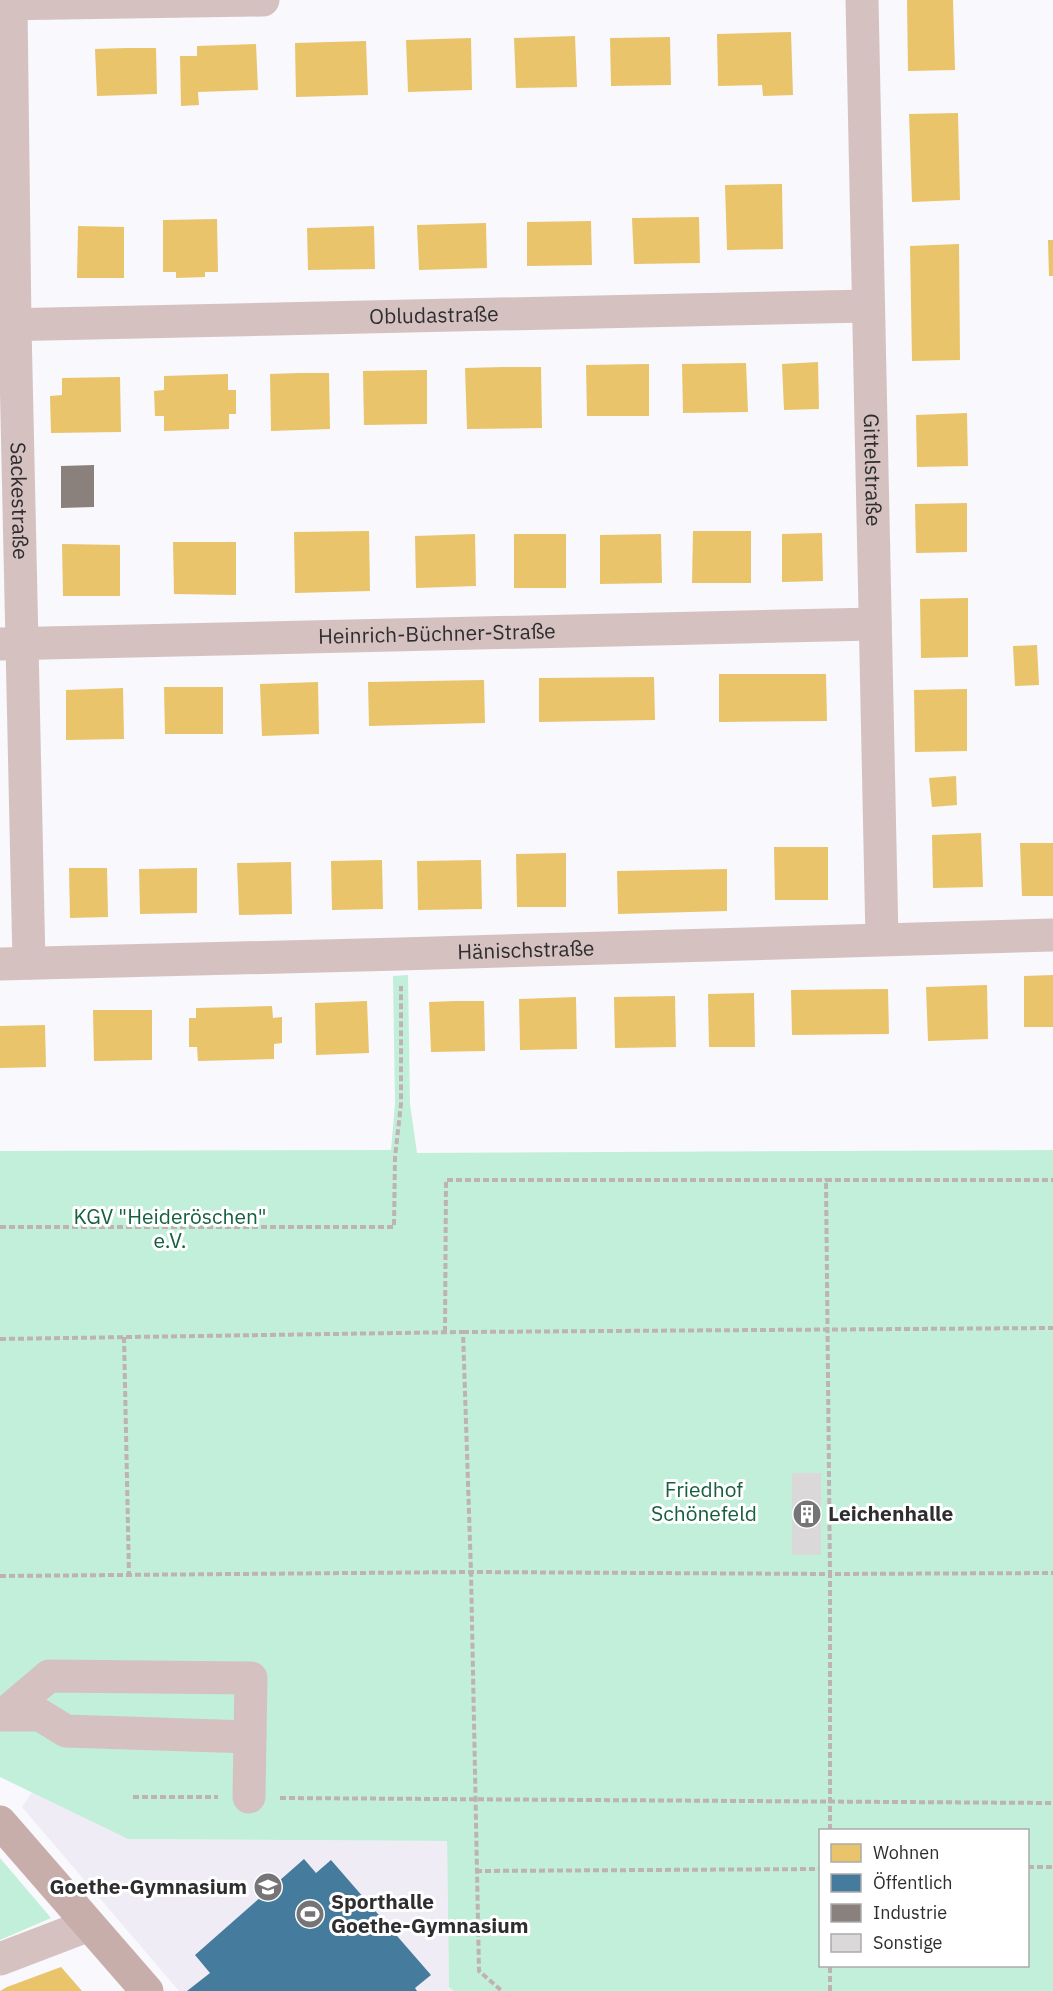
<svg xmlns="http://www.w3.org/2000/svg" width="1053" height="1991" font-family="'IBM Plex Sans',sans-serif">
<rect width="100%" height="100%" fill="#f9f8fc"/>
<polygon fill="#efecf6" points="32,1792 128,1839 447,1841 449,1987 454,1991 179,1991 22,1807"/>
<g fill="#c2efd9" fill-rule="evenodd">
<path d="M 408,975 L 410,1104 L 417,1153 L 1053,1150 L 1053,1991 L 454,1991 L 449,1987 L 447,1841 L 128,1839 L 0,1777 L 0,1151 L 391,1150 L 395,1104 L 393,976 ZM 820,1830 L 1028,1830 L 1028,1966 L 820,1966 Z"/>
<polygon points="0,1858 51,1918 0,1940"/>
</g>
<g fill="#e9c46a">
<polygon points="907,0 953,0 955,70 908,71"/>
<polygon points="791,32 793,95 763,96 762,85 718,86 717,34"/>
<polygon points="575,36 577,87 516,88 514,38"/>
<polygon points="670,37 671,85 611,86 610,38"/>
<polygon points="471,38 472,90 408,92 406,40"/>
<polygon points="366,41 368,95 296,97 295,43"/>
<polygon points="256,44 258,90 198,92 199,105 181,106 180,56 197,56 197,46"/>
<polygon points="126,48 156,48 157,94 97,96 95,49"/>
<polygon points="958,113 960,200 912,202 909,114"/>
<polygon points="782,184 783,249 727,250 725,185"/>
<polygon points="699,217 700,263 634,264 632,218"/>
<polygon points="217,219 218,272 205,272 205,277 176,278 176,272 163,272 163,220"/>
<polygon points="591,221 592,265 527,266 527,222"/>
<polygon points="486,223 487,268 419,270 417,225"/>
<polygon points="78,226 124,227 124,278 77,278"/>
<polygon points="374,226 375,269 308,270 307,228"/>
<polygon points="1048,240 1053,240 1053,276 1049,276"/>
<polygon points="959,244 960,360 912,361 910,246"/>
<polygon points="818,362 819,409 784,410 782,364"/>
<polygon points="746,363 748,412 683,413 682,364"/>
<polygon points="649,364 649,416 587,416 586,365"/>
<polygon points="503,367 541,367 542,428 467,429 465,368"/>
<polygon points="427,370 427,424 364,425 363,371"/>
<polygon points="300,373 329,373 330,429 271,431 270,374"/>
<polygon points="228,374 228,390 236,390 236,414 229,414 229,429 164,431 164,416 155,416 154,391 164,390 164,376"/>
<polygon points="120,377 121,432 51,433 50,396 62,395 62,378"/>
<polygon points="967,413 968,466 917,467 916,415"/>
<polygon points="967,503 967,552 916,553 915,504"/>
<polygon points="369,531 370,591 295,593 294,532"/>
<polygon points="693,531 751,531 751,583 692,583"/>
<polygon points="822,533 823,581 782,582 782,534"/>
<polygon points="475,534 476,586 416,588 415,536"/>
<rect x="514" y="534" width="52" height="54"/>
<polygon points="661,534 662,583 600,584 600,535"/>
<polygon points="173,542 236,542 236,595 174,594"/>
<polygon points="62,544 120,545 120,596 63,596"/>
<polygon points="968,598 968,657 921,658 920,599"/>
<polygon points="1037,645 1039,685 1015,686 1013,646"/>
<polygon points="719,674 826,674 827,721 719,722"/>
<polygon points="654,677 655,720 539,722 539,678"/>
<polygon points="484,680 485,723 369,726 368,682"/>
<polygon points="318,682 319,734 262,736 260,684"/>
<polygon points="164,687 223,687 223,734 165,734"/>
<polygon points="123,688 124,739 66,740 66,690"/>
<polygon points="967,689 967,751 915,752 914,690"/>
<polygon points="956,776 957,805 932,807 929,778"/>
<polygon points="981,833 983,887 933,888 932,835"/>
<polygon points="1020,843 1053,843 1053,896 1022,896"/>
<polygon points="774,847 828,847 828,900 775,900"/>
<polygon points="566,853 566,907 517,907 516,854"/>
<polygon points="382,860 383,909 332,910 331,861"/>
<polygon points="481,860 482,909 418,910 417,861"/>
<polygon points="291,862 292,914 239,915 237,863"/>
<polygon points="69,868 107,868 108,917 70,918"/>
<polygon points="197,868 197,913 140,914 139,869"/>
<polygon points="727,869 727,911 618,914 617,871"/>
<polygon points="1053,975 1053,1027 1024,1027 1024,976"/>
<polygon points="987,985 988,1039 928,1041 926,987"/>
<polygon points="888,989 889,1034 792,1035 791,990"/>
<polygon points="754,993 755,1047 709,1047 708,994"/>
<polygon points="675,996 676,1047 615,1048 614,997"/>
<polygon points="576,997 577,1049 520,1050 519,999"/>
<polygon points="367,1001 369,1053 316,1055 315,1003"/>
<polygon points="455,1001 484,1001 485,1051 431,1052 429,1002"/>
<polygon points="272,1006 273,1018 282,1017 282,1043 274,1044 274,1059 198,1061 197,1047 189,1047 189,1018 196,1018 196,1008"/>
<polygon points="93,1010 152,1010 152,1060 94,1061"/>
<polygon points="45,1025 46,1067 0,1068 0,1026"/>
<polygon points="61,1967 82,1991 0,1991 7,1987"/>
</g>
<polygon fill="#457b9d" points="304,1859 316,1873 331,1860 431,1975 415,1988 417,1991 187,1991 210,1973 195,1955"/>
<polygon fill="#8a817c" points="94,465 94,507 61,508 61,466"/>
<rect fill="#dad8d9" x="792" y="1473" width="29" height="82"/>
<g fill="none" stroke-linecap="round" stroke-linejoin="round">
<g stroke="#beb3b2" stroke-width="4" stroke-dasharray="6 3" stroke-linecap="butt">
<polyline points="0,1227 394,1227 395,1157 401,1104 401,986"/>
<polyline points="445,1332 446,1180 826,1180"/>
<polyline points="463,1332 1053,1328"/>
<polyline points="124,1337 129,1575"/>
<polyline points="0,1339 463,1332 471,1572 479,1971 502,1991"/>
<polyline points="0,1576 471,1572 830,1574 826,1180 1053,1180"/>
<polyline points="133,1797 218,1797"/>
<polyline points="280,1798 1053,1803"/>
<polyline points="830,1830 830,1574 1053,1573"/>
<polyline points="1028,1867 1053,1867"/>
<polyline points="476,1871 820,1869"/>
<polyline points="830,1991 830,1966"/>
</g>
<g stroke="#d5c2c0" stroke-width="33">
<path id="s1" d="M 862,0 L 882,939"/>
<polyline points="0,4 263,0"/>
<path id="s2" d="M 11,5 L 15,325 L 29,963"/>
<path id="s3" d="M 0,325 L 868,306"/>
<path id="s4" d="M 1,644 L 875,624"/>
<path id="s5" d="M 0,964 L 400,954 L 1053,935"/>
<polygon points="49,1676 251,1678 250,1737 66,1731 40,1715 3,1715"/>
<polyline points="249,1797 250,1737"/>
<polyline points="0,1959 89,1925"/>
</g>
<polyline stroke="#c8aeab" stroke-width="33" points="0,1822 147,1991"/>
</g>
<defs>
<g id="building-disc" transform="scale(1.5)"><circle r="9.5" fill="#757477" stroke="#fff"/><path d="M-4-6H4V6H1V3H-1V6H-4ZM-2.5-4.3h1.7v1.8h-1.7ZM.8-4.3h1.7v1.8H.8ZM-2.5-1h1.7V.8h-1.7ZM.8-1h1.7V.8H.8Z" fill="#fff"/></g>
<g id="school-disc" transform="scale(1.5)"><circle r="9.5" fill="#757477" stroke="#fff"/><path d="M0-5L7-2L0 1L-7-2ZM-4 1L0 2.5L4 1V4Q0 6-4 4Z" fill="#fff"/></g>
<g id="stadium-disc" transform="scale(1.5)"><circle r="9.5" fill="#757477" stroke="#fff"/><path d="M0-5a6.5 5 0 1 0 0 10a6.5 5 0 1 0 0-10ZM-3.5-1.8h7v3.6h-7Z" fill="#fff"/></g>
</defs>
<g fill-rule="evenodd">
<use href="#building-disc" x="807" y="1514"/>
<use href="#school-disc" x="268" y="1887"/>
<use href="#stadium-disc" x="310" y="1914"/>
</g>
<g text-anchor="middle" stroke-width="6" stroke-linejoin="round" paint-order="stroke">
<g font-size="21" fill="#2e2d30" stroke="#fff">
<text dy="7" stroke="none"><textPath href="#s3" startOffset="434">Obludastraße</textPath></text>
<text dy="7" stroke="none"><textPath href="#s1" startOffset="470">Gittelstraße</textPath></text>
<text dy="7" stroke="none"><textPath href="#s2" startOffset="496">Sackestraße</textPath></text>
<text dy="7" stroke="none"><textPath href="#s4" startOffset="436">Heinrich-Büchner-Straße</textPath></text>
<text dy="7" stroke="none"><textPath href="#s5" startOffset="526">Hänischstraße</textPath></text>
</g>
<g font-size="21" fill="#166041" stroke="#fff">
<text x="170" y="1224">KGV "Heideröschen"<tspan x="170" dy="24">e.V.</tspan></text>
<text x="704" y="1497">Friedhof<tspan x="704" dy="24">Schönefeld</tspan></text>
</g>
<g font-size="21" font-weight="bold" fill="#2e2d30" stroke="#fff" text-anchor="start">
<text x="828" y="1521">Leichenhalle</text>
<text x="247" y="1894" text-anchor="end">Goethe-Gymnasium</text>
<text x="331" y="1909">Sporthalle<tspan x="331" dy="24">Goethe-Gymnasium</tspan></text>
</g>
</g>
<rect x="819" y="1829" width="210" height="138" fill="#ffffff" stroke="#ababac" stroke-width="1.5"/>
<rect x="831" y="1844" width="30" height="18" fill="#e9c46a" stroke="#ababac" stroke-width="1.5"/>
<text x="873" y="1859" font-size="18" fill="#2e2d30">Wohnen</text>
<rect x="831" y="1874" width="30" height="18" fill="#457b9d" stroke="#ababac" stroke-width="1.5"/>
<text x="873" y="1889" font-size="18" fill="#2e2d30">Öffentlich</text>
<rect x="831" y="1904" width="30" height="18" fill="#8a817c" stroke="#ababac" stroke-width="1.5"/>
<text x="873" y="1919" font-size="18" fill="#2e2d30">Industrie</text>
<rect x="831" y="1934" width="30" height="18" fill="#dad8d9" stroke="#ababac" stroke-width="1.5"/>
<text x="873" y="1949" font-size="18" fill="#2e2d30">Sonstige</text>
</svg>
